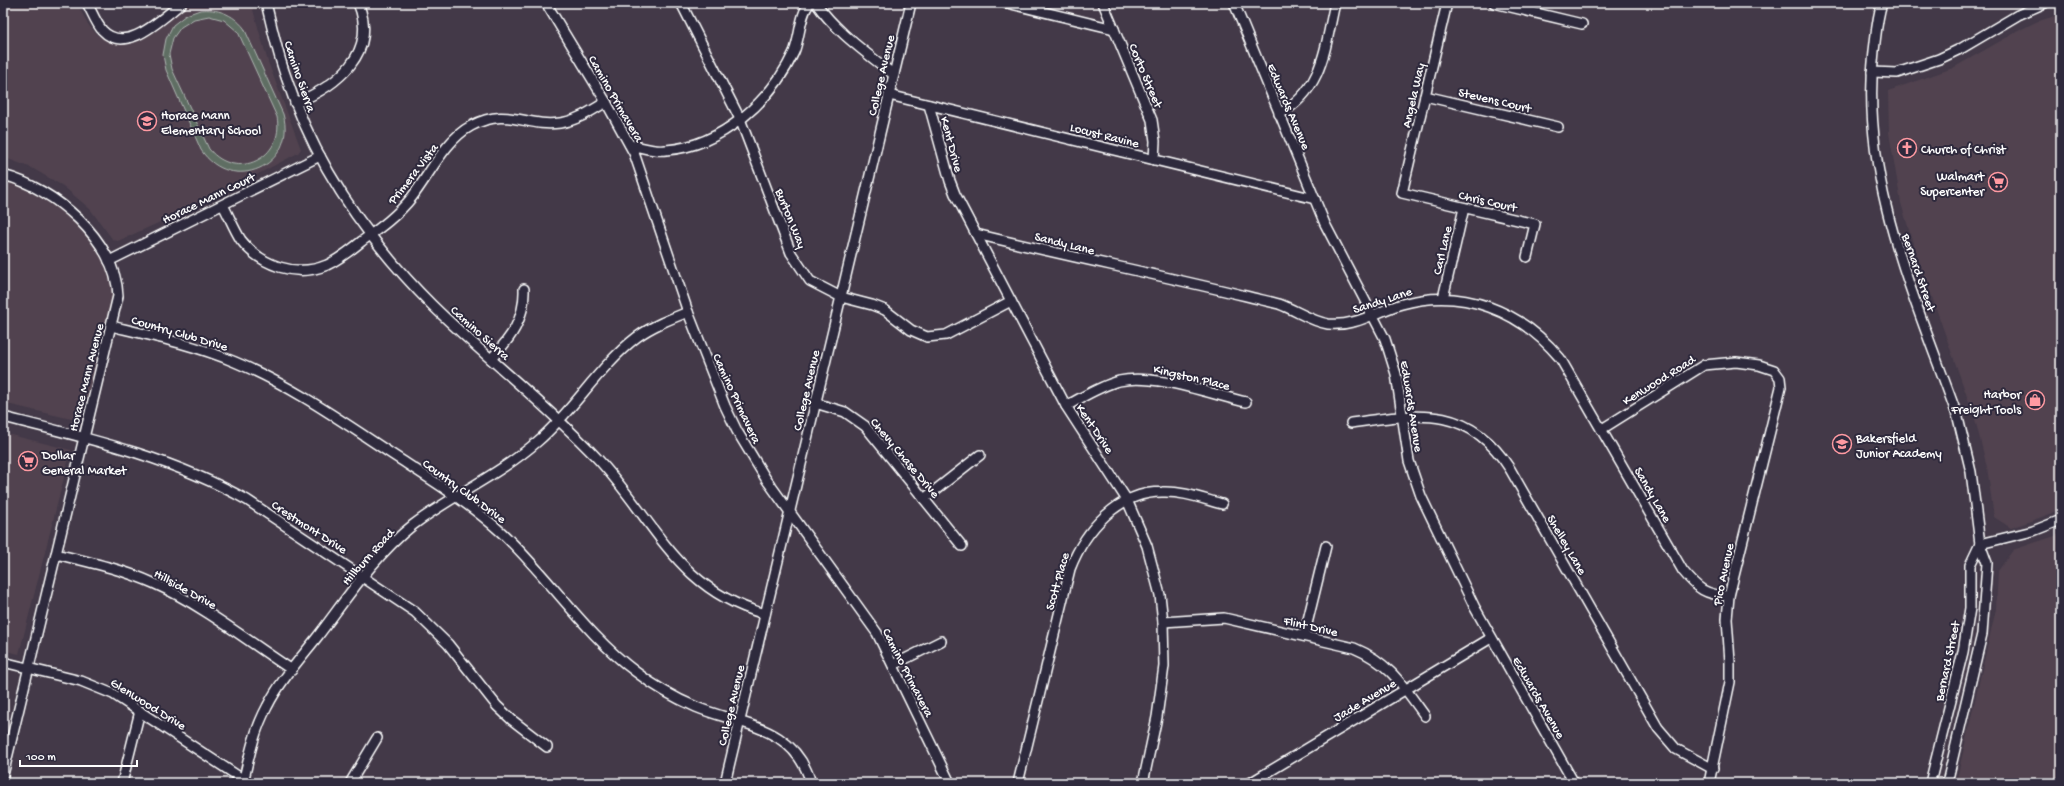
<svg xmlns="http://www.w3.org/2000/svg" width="2064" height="786" font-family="'Gochi Hand',sans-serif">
<rect width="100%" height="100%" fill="#433948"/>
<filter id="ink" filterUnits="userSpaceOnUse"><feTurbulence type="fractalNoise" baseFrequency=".025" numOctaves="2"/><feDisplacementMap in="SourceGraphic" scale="8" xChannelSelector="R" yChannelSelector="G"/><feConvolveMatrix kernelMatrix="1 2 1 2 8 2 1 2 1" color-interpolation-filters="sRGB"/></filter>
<g filter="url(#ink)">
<g fill="#51434f">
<polygon points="3,3 77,3 87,23 97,35 111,42 119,43 129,43 141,38 188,3 251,3 268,62 301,149 298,153 207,201 118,241 113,240 90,209 63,186 32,168 3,157"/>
<polygon points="2061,14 2061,510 2011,528 1994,517 1987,467 1975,419 1912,240 1901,203 1889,133 1888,91 1953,68 2020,30 2036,22"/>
<polygon points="3,178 10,179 60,206 95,242 108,264 116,292 99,360 80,421 3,403"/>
<polygon points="3,433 71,450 19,654 3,650"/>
<polygon points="2061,534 2061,783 1956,783 1996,609 1998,571 2013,550"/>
</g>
<path fill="#5f6e64" stroke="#afb6b2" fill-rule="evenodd" d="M 200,10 C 217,8 233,14 244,28 L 283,114 C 298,166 231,195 201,150 L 166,70 L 163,55 L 166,39 L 173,25 L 186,15 ZM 209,16 L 224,20 L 238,32 L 277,117 C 285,158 236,182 209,149 L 172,69 L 169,54 L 173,38 L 181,27 L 194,19 Z"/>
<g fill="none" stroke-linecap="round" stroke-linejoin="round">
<g stroke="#fff" stroke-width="12">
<g id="minor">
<path d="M 87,3 C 92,12 96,23 102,30 C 126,56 162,18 182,3"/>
<path d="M 266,3 C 272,27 277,51 285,74 C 314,163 366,239 432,305 C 485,357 545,403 596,457 C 655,519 675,589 765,614"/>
<polyline points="546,3 606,102 634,153 688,312 725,406 737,431 766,479 877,633 950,783"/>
<polyline points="681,3 740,119 791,253 810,281 841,297 872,305 885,310 911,330 927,337 946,335 1011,301"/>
<path d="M 816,3 C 836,32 867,53 894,75"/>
<polyline points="1007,3 1114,29"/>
<polyline points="1103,3 1152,120 1155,141 1154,160"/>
<polyline points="1234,3 1325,224 1385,339 1396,374 1409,461 1421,496 1475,608 1574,783"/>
<polyline points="1447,3 1402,193 1535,224 1527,257"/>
<polyline points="1494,3 1582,24"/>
<path d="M 1882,3 C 1877,18 1876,35 1874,51 C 1859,179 1916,300 1958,418 L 1971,472 L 1980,544 L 1987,563 L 1982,634 L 1947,783"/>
<polyline points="1872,72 1897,73 1939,59 1962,48 2018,15 2045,3"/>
<polyline points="889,95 1315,199"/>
<polyline points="1425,96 1558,127"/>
<path d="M 295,103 C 337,86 379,53 358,3"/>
<polyline points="929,105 950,181 955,194 1066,406 1127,500 1147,546 1160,595 1163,622 1164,666 1157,717 1143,783"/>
<path d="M 1279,114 C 1323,91 1325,47 1335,3"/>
<path d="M 630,145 C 642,147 655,152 666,150 C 722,146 772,100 794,52 C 800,38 800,13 810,3"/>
<path d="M 3,175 C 54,188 116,240 118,296 L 3,775"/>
<path d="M 223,205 C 229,216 234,229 241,240 C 261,266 296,278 327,265 C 340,259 351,250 362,241 C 380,228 398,215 412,197 C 430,174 445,140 471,126 C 508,106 526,128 560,123 C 577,121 592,110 606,102"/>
<path d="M 976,234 C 1066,256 1156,274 1246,296 C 1257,299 1268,301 1279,304 C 1296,310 1310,321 1328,324 C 1356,327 1377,311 1402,304 C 1463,287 1521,311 1560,358 L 1683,571 C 1698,589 1705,595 1729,596"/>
<polyline points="109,261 320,156"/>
<polyline points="1443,298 1464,208"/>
<path d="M 111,326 C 153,336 195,345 235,362 C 295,387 347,425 401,460 C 436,483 472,505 502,533 C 549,577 585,634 636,672 C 654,686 675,698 696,707 C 742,726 794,725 811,783"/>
<path d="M 491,359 C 511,338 525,319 524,289"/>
<polyline points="815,403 845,412 865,426 962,546"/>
<path d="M 1066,406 C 1083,397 1100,386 1119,381 C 1155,373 1210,394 1246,402"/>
<path d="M 3,417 C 87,438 171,457 247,500 L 415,612 L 448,644 L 497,706 L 512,720 L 547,747"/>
<path d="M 1351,423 C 1417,414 1468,403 1510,469 L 1658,728 L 1676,749 L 1713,769"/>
<polyline points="1602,429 1704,365 1736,362 1759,365 1774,370 1780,378 1781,387 1729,596 1727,619 1730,662 1730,682 1709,783"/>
<polyline points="924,499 980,455"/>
<polyline points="1980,544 2033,531 2061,520"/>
<path d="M 56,554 C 89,562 122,569 153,583 C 201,604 248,641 292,670"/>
<path d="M 1163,622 L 1224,618 L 1354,648 C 1390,663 1403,686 1425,716"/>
<polyline points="1304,636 1326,546"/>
<polyline points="3,662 81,681 113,694 247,782"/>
<polyline points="893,665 941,641"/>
<polyline points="122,783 140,711"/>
<path d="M 243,783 C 249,757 254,731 267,707 C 280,681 300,659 318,636 C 347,598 375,555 413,525 C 454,494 498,476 538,441 C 574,410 599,366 637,337 C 652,326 670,319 688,312"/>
<polyline points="350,783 377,738"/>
<polyline points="725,783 911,3"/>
<path d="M 1018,783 L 1070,569 C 1085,530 1118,492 1162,492 C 1182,491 1203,499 1222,504"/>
<polyline points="1250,783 1491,638"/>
<polyline points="1930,783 1963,652 1970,608 1970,565 1980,544"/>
</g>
</g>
<use href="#minor" stroke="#2f2a3d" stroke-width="9"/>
</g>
</g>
<defs>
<g id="school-ring" transform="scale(1)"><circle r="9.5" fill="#2f2a3d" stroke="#ff9aa2" stroke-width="1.5"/><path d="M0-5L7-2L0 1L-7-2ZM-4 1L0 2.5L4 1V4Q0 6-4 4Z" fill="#ff9aa2"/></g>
<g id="church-ring" transform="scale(1)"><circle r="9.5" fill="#2f2a3d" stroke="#ff9aa2" stroke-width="1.5"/><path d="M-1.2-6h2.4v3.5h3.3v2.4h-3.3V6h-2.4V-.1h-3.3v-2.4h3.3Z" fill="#ff9aa2"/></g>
<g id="supermarket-ring" transform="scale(1)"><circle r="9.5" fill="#2f2a3d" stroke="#ff9aa2" stroke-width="1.5"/><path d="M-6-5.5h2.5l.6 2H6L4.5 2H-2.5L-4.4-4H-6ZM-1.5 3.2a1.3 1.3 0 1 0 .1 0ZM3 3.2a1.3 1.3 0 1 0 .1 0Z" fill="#ff9aa2"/></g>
<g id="shop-ring" transform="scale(1)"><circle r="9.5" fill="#2f2a3d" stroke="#ff9aa2" stroke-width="1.5"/><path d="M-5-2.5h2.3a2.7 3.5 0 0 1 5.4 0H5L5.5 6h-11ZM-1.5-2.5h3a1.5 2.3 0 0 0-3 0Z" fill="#ff9aa2"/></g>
</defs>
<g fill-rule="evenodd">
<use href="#school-ring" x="147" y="121"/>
<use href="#church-ring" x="1907" y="148"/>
<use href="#supermarket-ring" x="1998" y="182"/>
<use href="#shop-ring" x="2035" y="400"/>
<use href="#school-ring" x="1842" y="444"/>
<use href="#supermarket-ring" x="28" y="461"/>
</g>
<g text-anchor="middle" stroke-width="4" stroke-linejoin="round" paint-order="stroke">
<g font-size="13" fill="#fff" stroke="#2f2a3d">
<text transform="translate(880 75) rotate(-77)" y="5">College Avenue</text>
<text transform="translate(1147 75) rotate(67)" y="5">Corto Street</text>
<text transform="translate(301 76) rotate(71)" y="5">Camino Sierra</text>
<text transform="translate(1412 95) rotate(-77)" y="5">Angela Way</text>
<text transform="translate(617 98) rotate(60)" y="5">Camino Primavera</text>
<text transform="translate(1495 99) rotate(13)" y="5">Stevens Court</text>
<text transform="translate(1290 106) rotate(67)" y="5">Edwards Avenue</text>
<text transform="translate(1105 134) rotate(14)" y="5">Locust Ravine</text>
<text transform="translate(953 144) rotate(75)" y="5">Kent Drive</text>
<text transform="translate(412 173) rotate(-52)" y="5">Primera Vista</text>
<text transform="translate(208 197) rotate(-26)" y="5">Horace Mann Court</text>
<text transform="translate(1488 200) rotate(13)" y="5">Chris Court</text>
<text transform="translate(792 218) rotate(68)" y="5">Burton Way</text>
<text transform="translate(1065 242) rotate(14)" y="5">Sandy Lane</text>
<text transform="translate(1441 250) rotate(-77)" y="5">Carl Lane</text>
<text transform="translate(1920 272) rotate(71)" y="5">Bernard Street</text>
<text transform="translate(1382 299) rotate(-18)" y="5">Sandy Lane</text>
<text transform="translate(180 332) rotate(16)" y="5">Country Club Drive</text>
<text transform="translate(481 332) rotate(42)" y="5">Camino Sierra</text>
<text transform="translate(1192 376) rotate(13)" y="5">Kingston Place</text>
<text transform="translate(85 377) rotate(-76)" y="5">Horace Mann Avenue</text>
<text transform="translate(1658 379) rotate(-32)" y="5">Kenwood Road</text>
<text transform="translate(805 390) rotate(-77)" y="5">College Avenue</text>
<text transform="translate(738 398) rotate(65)" y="5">Camino Primavera</text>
<text transform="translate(1413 406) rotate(81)" y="5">Edwards Avenue</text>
<text transform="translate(1096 428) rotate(56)" y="5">Kent Drive</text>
<text transform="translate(906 457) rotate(50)" y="5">Chevy Chase Drive</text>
<text transform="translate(465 490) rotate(36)" y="5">Country Club Drive</text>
<text transform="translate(1654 494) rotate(60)" y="5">Sandy Lane</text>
<text transform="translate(310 526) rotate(33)" y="5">Crestmont Drive</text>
<text transform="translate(1568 544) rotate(60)" y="5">Shelley Lane</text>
<text transform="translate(367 556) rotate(-48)" y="5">Hillburn Road</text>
<text transform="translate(1722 574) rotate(-78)" y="5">Pico Avenue</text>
<text transform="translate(1056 581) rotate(-74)" y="5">Scott Place</text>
<text transform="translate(186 588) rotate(29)" y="5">Hillside Drive</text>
<text transform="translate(1311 625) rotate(13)" y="5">Flint Drive</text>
<text transform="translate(1946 661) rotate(-78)" y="5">Bernard Street</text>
<text transform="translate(909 672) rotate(63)" y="5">Camino Primavera</text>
<text transform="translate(1540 697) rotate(60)" y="5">Edwards Avenue</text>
<text transform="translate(1364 699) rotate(-31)" y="5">Jade Avenue</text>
<text transform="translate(149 703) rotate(32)" y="5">Glenwood Drive</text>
<text transform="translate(730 705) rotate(-77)" y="5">College Avenue</text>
</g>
<g font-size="13" fill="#fff" stroke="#2f2a3d" text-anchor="start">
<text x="161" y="119">Horace Mann<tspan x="161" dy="15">Elementary School</tspan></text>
<text x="1921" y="153">Church of Christ</text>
<text x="1984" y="180" text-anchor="end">Walmart<tspan x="1984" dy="15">Supercenter</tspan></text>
<text x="2021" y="398" text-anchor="end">Harbor<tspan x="2021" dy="15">Freight Tools</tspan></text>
<text x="1856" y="442">Bakersfield<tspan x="1856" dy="15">Junior Academy</tspan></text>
<text x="42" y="459">Dollar<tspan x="42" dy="15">General Market</tspan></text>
</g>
</g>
<rect width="2064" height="786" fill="none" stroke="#2f2a3d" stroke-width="16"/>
<rect x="8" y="8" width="2048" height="770" fill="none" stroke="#fff" stroke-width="1.5" filter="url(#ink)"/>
<path d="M20 760v6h117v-6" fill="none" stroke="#ffffff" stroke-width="2"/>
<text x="26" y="760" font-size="12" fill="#ffffff" stroke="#2f2a3d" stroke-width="3" paint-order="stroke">100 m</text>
</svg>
